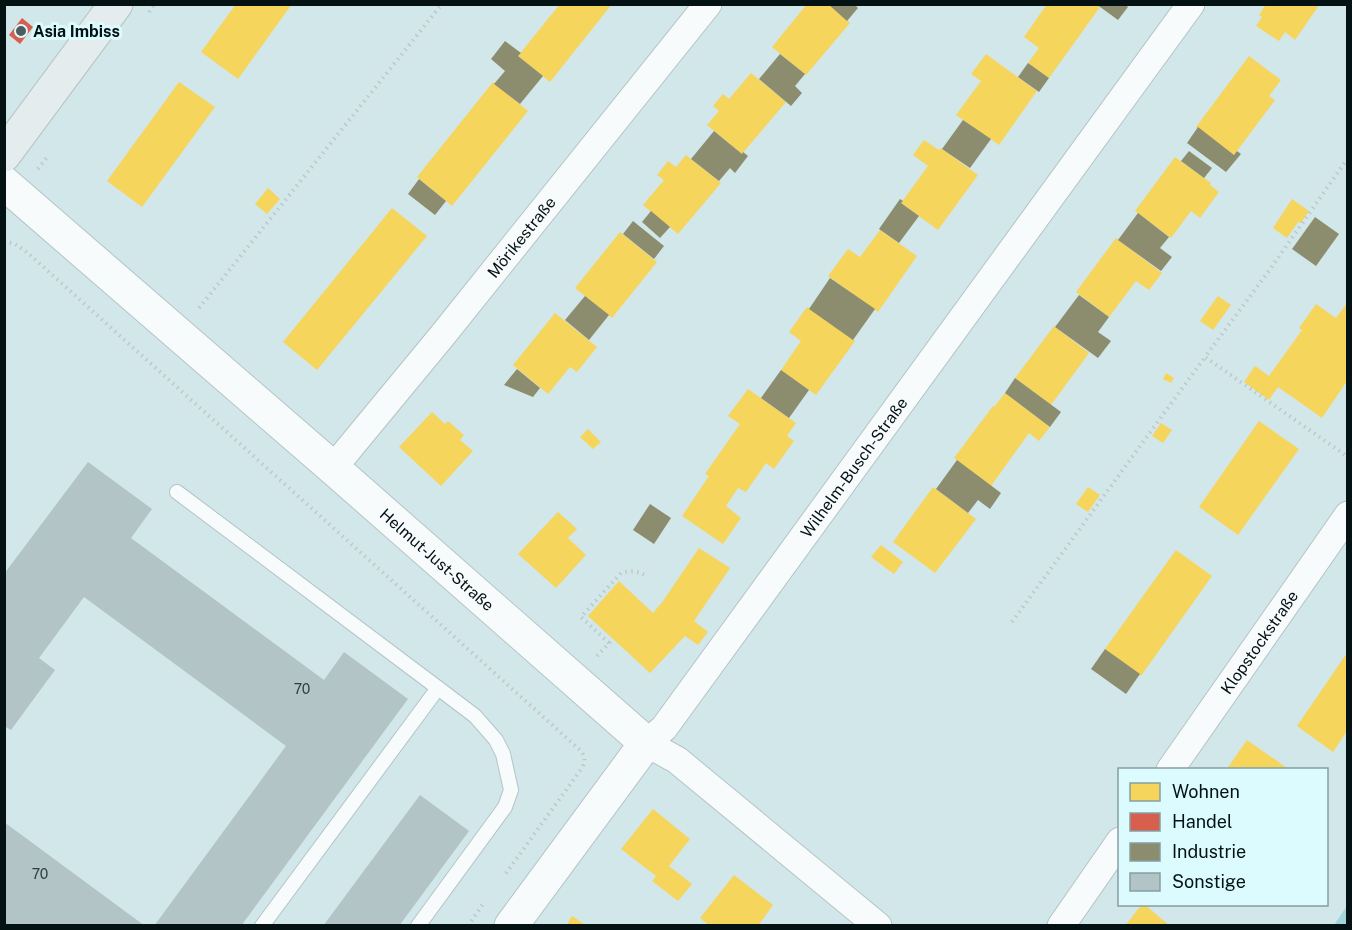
<svg xmlns="http://www.w3.org/2000/svg" width="1352" height="930" font-family="'Public Sans',sans-serif">
<rect width="100%" height="100%" fill="#d2e7ea"/>
<polygon fill="#a3d5dc" points="1347,906 1347,925 1334,925"/>
<g fill="#f6d55c">
<polygon points="236,4 292,4 238,79 201,52"/>
<polygon points="560,4 612,4 550,82 518,56"/>
<polygon points="807,4 828,4 850,23 806,75 772,47"/>
<polygon points="1047,4 1096,4 1100,7 1049,78 1028,63 1039,48 1024,37"/>
<polygon points="1266,4 1320,4 1295,40 1285,32 1279,41 1256,26 1262,17 1259,15"/>
<polygon points="986,54 1037,91 999,145 956,115 981,81 971,74"/>
<polygon points="1249,56 1281,80 1269,96 1275,100 1234,155 1196,127"/>
<polygon points="751,73 786,102 742,154 707,125 719,111 713,106 723,94 729,99"/>
<polygon points="179,82 215,107 142,207 107,181"/>
<polygon points="493,82 528,111 452,206 417,177"/>
<polygon points="924,140 939,150 941,148 942,149 978,175 938,230 901,203 928,166 913,155"/>
<polygon points="686,155 721,183 678,234 643,205 664,180 657,175 668,161 676,167"/>
<polygon points="1175,157 1211,183 1210,185 1219,192 1200,218 1191,211 1171,238 1135,211"/>
<polygon points="268,188 280,199 267,214 255,204"/>
<polygon points="1292,199 1309,211 1301,223 1298,222 1287,238 1273,228"/>
<polygon points="392,208 427,236 317,370 283,342"/>
<polygon points="880,230 917,256 878,312 828,276 848,249 860,257"/>
<polygon points="620,232 657,262 612,318 575,288"/>
<polygon points="1116,238 1162,273 1149,290 1136,281 1109,317 1076,292"/>
<polygon points="1218,296 1231,305 1213,330 1200,321"/>
<polygon points="1347,303 1347,381 1322,418 1278,387 1269,400 1244,382 1255,366 1269,376 1302,330 1299,328 1316,304 1336,318"/>
<polygon points="807,307 855,341 816,395 781,370 801,341 789,332"/>
<polygon points="555,313 597,347 577,372 570,367 548,394 513,365"/>
<polygon points="1054,326 1089,353 1051,405 1015,378"/>
<polygon points="1166,373 1174,378 1171,383 1163,379"/>
<polygon points="748,389 796,423 787,436 794,441 774,469 766,463 746,492 738,488 726,506 741,518 723,544 682,516 709,476 705,474 740,424 728,416"/>
<polygon points="1005,393 1050,427 1039,441 1029,433 991,486 954,458 993,406 994,407"/>
<polygon points="432,412 445,424 448,421 464,435 460,440 473,451 441,486 399,447"/>
<polygon points="1259,421 1299,449 1238,535 1199,507"/>
<polygon points="1161,423 1172,430 1163,443 1152,436"/>
<polygon points="588,429 601,442 593,449 580,437"/>
<polygon points="933,487 976,519 935,573 893,542"/>
<polygon points="1088,487 1100,495 1088,512 1076,504"/>
<polygon points="558,512 577,529 568,538 586,555 556,588 518,554"/>
<polygon points="881,545 903,562 894,574 871,557"/>
<polygon points="699,548 730,568 694,621 708,632 698,645 685,636 650,673 588,616 619,581 653,613 663,601"/>
<polygon points="1176,550 1212,576 1141,676 1105,649"/>
<polygon points="1347,653 1347,731 1333,752 1297,726"/>
<polygon points="1247,740 1290,770 1226,770"/>
<polygon points="653,809 690,839 669,866 692,884 678,901 652,881 656,876 621,849"/>
<polygon points="734,875 773,905 758,926 710,926 700,918"/>
<polygon points="1142,904 1144,904 1170,926 1125,926"/>
<polygon points="572,916 587,926 566,926"/>
</g>
<polygon fill="#d6604d" points="22,18 33,27 20,44 9,35"/>
<g fill="#8c8c6e">
<polygon points="828,4 854,4 858,8 847,21"/>
<polygon points="1096,4 1124,4 1128,7 1118,20"/>
<polygon points="505,41 521,53 518,56 543,76 520,104 494,84 505,71 491,59"/>
<polygon points="780,54 805,74 795,86 802,93 791,106 759,79"/>
<polygon points="1028,63 1049,78 1039,92 1018,77"/>
<polygon points="963,120 991,139 970,168 942,149"/>
<polygon points="1198,127 1234,155 1237,151 1241,154 1226,172 1187,143"/>
<polygon points="714,131 742,154 743,152 748,156 735,173 730,168 719,181 691,159"/>
<polygon points="1189,151 1212,168 1204,178 1181,161"/>
<polygon points="419,179 446,201 435,215 408,194"/>
<polygon points="900,199 903,201 901,203 919,216 899,243 879,229"/>
<polygon points="651,211 670,227 660,238 642,222"/>
<polygon points="1138,213 1169,237 1160,248 1172,257 1161,271 1118,240"/>
<polygon points="1315,217 1339,234 1316,266 1292,249"/>
<polygon points="633,221 664,246 654,259 623,234"/>
<polygon points="830,278 875,309 853,340 809,309"/>
<polygon points="1079,295 1109,317 1098,332 1111,341 1098,358 1055,327"/>
<polygon points="585,296 609,315 589,340 565,320"/>
<polygon points="517,369 540,388 533,397 504,385"/>
<polygon points="781,370 809,390 789,418 761,398"/>
<polygon points="1015,378 1061,412 1050,427 1005,393"/>
<polygon points="957,460 1001,493 990,509 978,500 968,513 936,489"/>
<polygon points="650,504 671,518 654,544 633,530"/>
<polygon points="1105,649 1140,674 1126,694 1091,669"/>
</g>
<g fill="#b3c4c6">
<polygon points="88,462 152,509 131,538 324,680 344,652 408,699 241,926 154,926 286,746 84,597 39,658 55,670 11,730 4,726 4,574"/>
<polygon points="420,795 469,831 399,926 323,926"/>
<polygon points="4,822 145,926 4,926"/>
</g>
<g fill="none" stroke-linecap="round" stroke-linejoin="round">
<g stroke="#b4c4c6" stroke-width="16">
<g id="service">
<polyline points="177,492 438,688 262,926"/>
<polyline points="418,926 505,807 511,790 503,754 496,740 475,716 438,688"/>
</g>
</g>
<g stroke="#b4c4c6" stroke-width="29">
<g id="minor">
<path id="s1" d="M 333,468 L 442,336 L 708,4"/>
<path id="s2" d="M 1170,770 L 1348,515"/>
<path id="s3" d="M 878,926 L 677,760 L 646,743 L 664,728 L 1191,4"/>
<polyline points="1061,926 1120,841"/>
</g>
</g>
<g stroke="#b4c4c6" stroke-width="35">
<g id="tertiary">
<path id="s4" d="M 4,183 L 333,468 L 646,743 L 511,926"/>
</g>
</g>
<g stroke="#b4c4c6" stroke-width="35">
<polyline id="secondary" points="4,155 116,4"/>
</g>
<g stroke="#c1c7c8" stroke-width="4" stroke-dasharray="1.5 4.5" stroke-linecap="butt">
<polyline points="149,12 154,4"/>
<polyline points="1348,158 1271,268 1205,357 1348,457"/>
<polyline points="38,169 48,156"/>
<path d="M 4,241 L 15,244 L 28,253 L 580,750 C 585,756 586,760 582,768 L 504,876"/>
<polyline points="199,308 442,4"/>
<polyline points="1012,622 1205,357"/>
<path d="M 609,643 L 581,617 L 621,573 C 632,570 639,571 648,577"/>
<polyline points="597,656 613,639"/>
<polyline points="468,926 483,904"/>
</g>
<use href="#service" stroke="#f8fbfc" stroke-width="14"/>
<use href="#minor" stroke="#f8fbfc" stroke-width="27"/>
<use href="#tertiary" stroke="#f8fbfc" stroke-width="33"/>
<use href="#secondary" stroke="#e4eced" stroke-width="33"/>
</g>
<circle fill="#4d5d5f" stroke="#dcfbff" stroke-width="2" cx="21" cy="31" r="6"/>
<g text-anchor="middle" stroke-width="6" stroke-linejoin="round" paint-order="stroke">
<g font-size="14" fill="#303e40">
<text x="302" y="694">70</text>
<text x="40" y="879">70</text>
</g>
<g font-size="16" font-weight="bold" fill="#051214" stroke="#dcfbff" text-anchor="start">
<text x="33" y="37">Asia Imbiss</text>
</g>
<g font-size="16" fill="#051214" stroke="#dcfbff">
<text dy="6" stroke="none"><textPath href="#s1" startOffset="298">Mörikestraße</textPath></text>
<text dy="6" stroke="none"><textPath href="#s3" startOffset="642">Wilhelm-Busch-Straße</textPath></text>
<text dy="6" stroke="none"><textPath href="#s4" startOffset="574">Helmut-Just-Straße</textPath></text>
<text dy="6" stroke="none"><textPath href="#s2" startOffset="156">Klopstockstraße</textPath></text>
</g>
</g>
<rect width="1352" height="930" fill="none" stroke="#051214" stroke-width="12"/>
<rect x="1118" y="768" width="210" height="138" fill="#dcfbff" stroke="#869ea1" stroke-width="1.5"/>
<rect x="1130" y="783" width="30" height="18" fill="#f6d55c" stroke="#869ea1" stroke-width="1.5"/>
<text x="1172" y="798" font-size="18" fill="#051214">Wohnen</text>
<rect x="1130" y="813" width="30" height="18" fill="#d6604d" stroke="#869ea1" stroke-width="1.5"/>
<text x="1172" y="828" font-size="18" fill="#051214">Handel</text>
<rect x="1130" y="843" width="30" height="18" fill="#8c8c6e" stroke="#869ea1" stroke-width="1.5"/>
<text x="1172" y="858" font-size="18" fill="#051214">Industrie</text>
<rect x="1130" y="873" width="30" height="18" fill="#b3c4c6" stroke="#869ea1" stroke-width="1.5"/>
<text x="1172" y="888" font-size="18" fill="#051214">Sonstige</text>
</svg>
